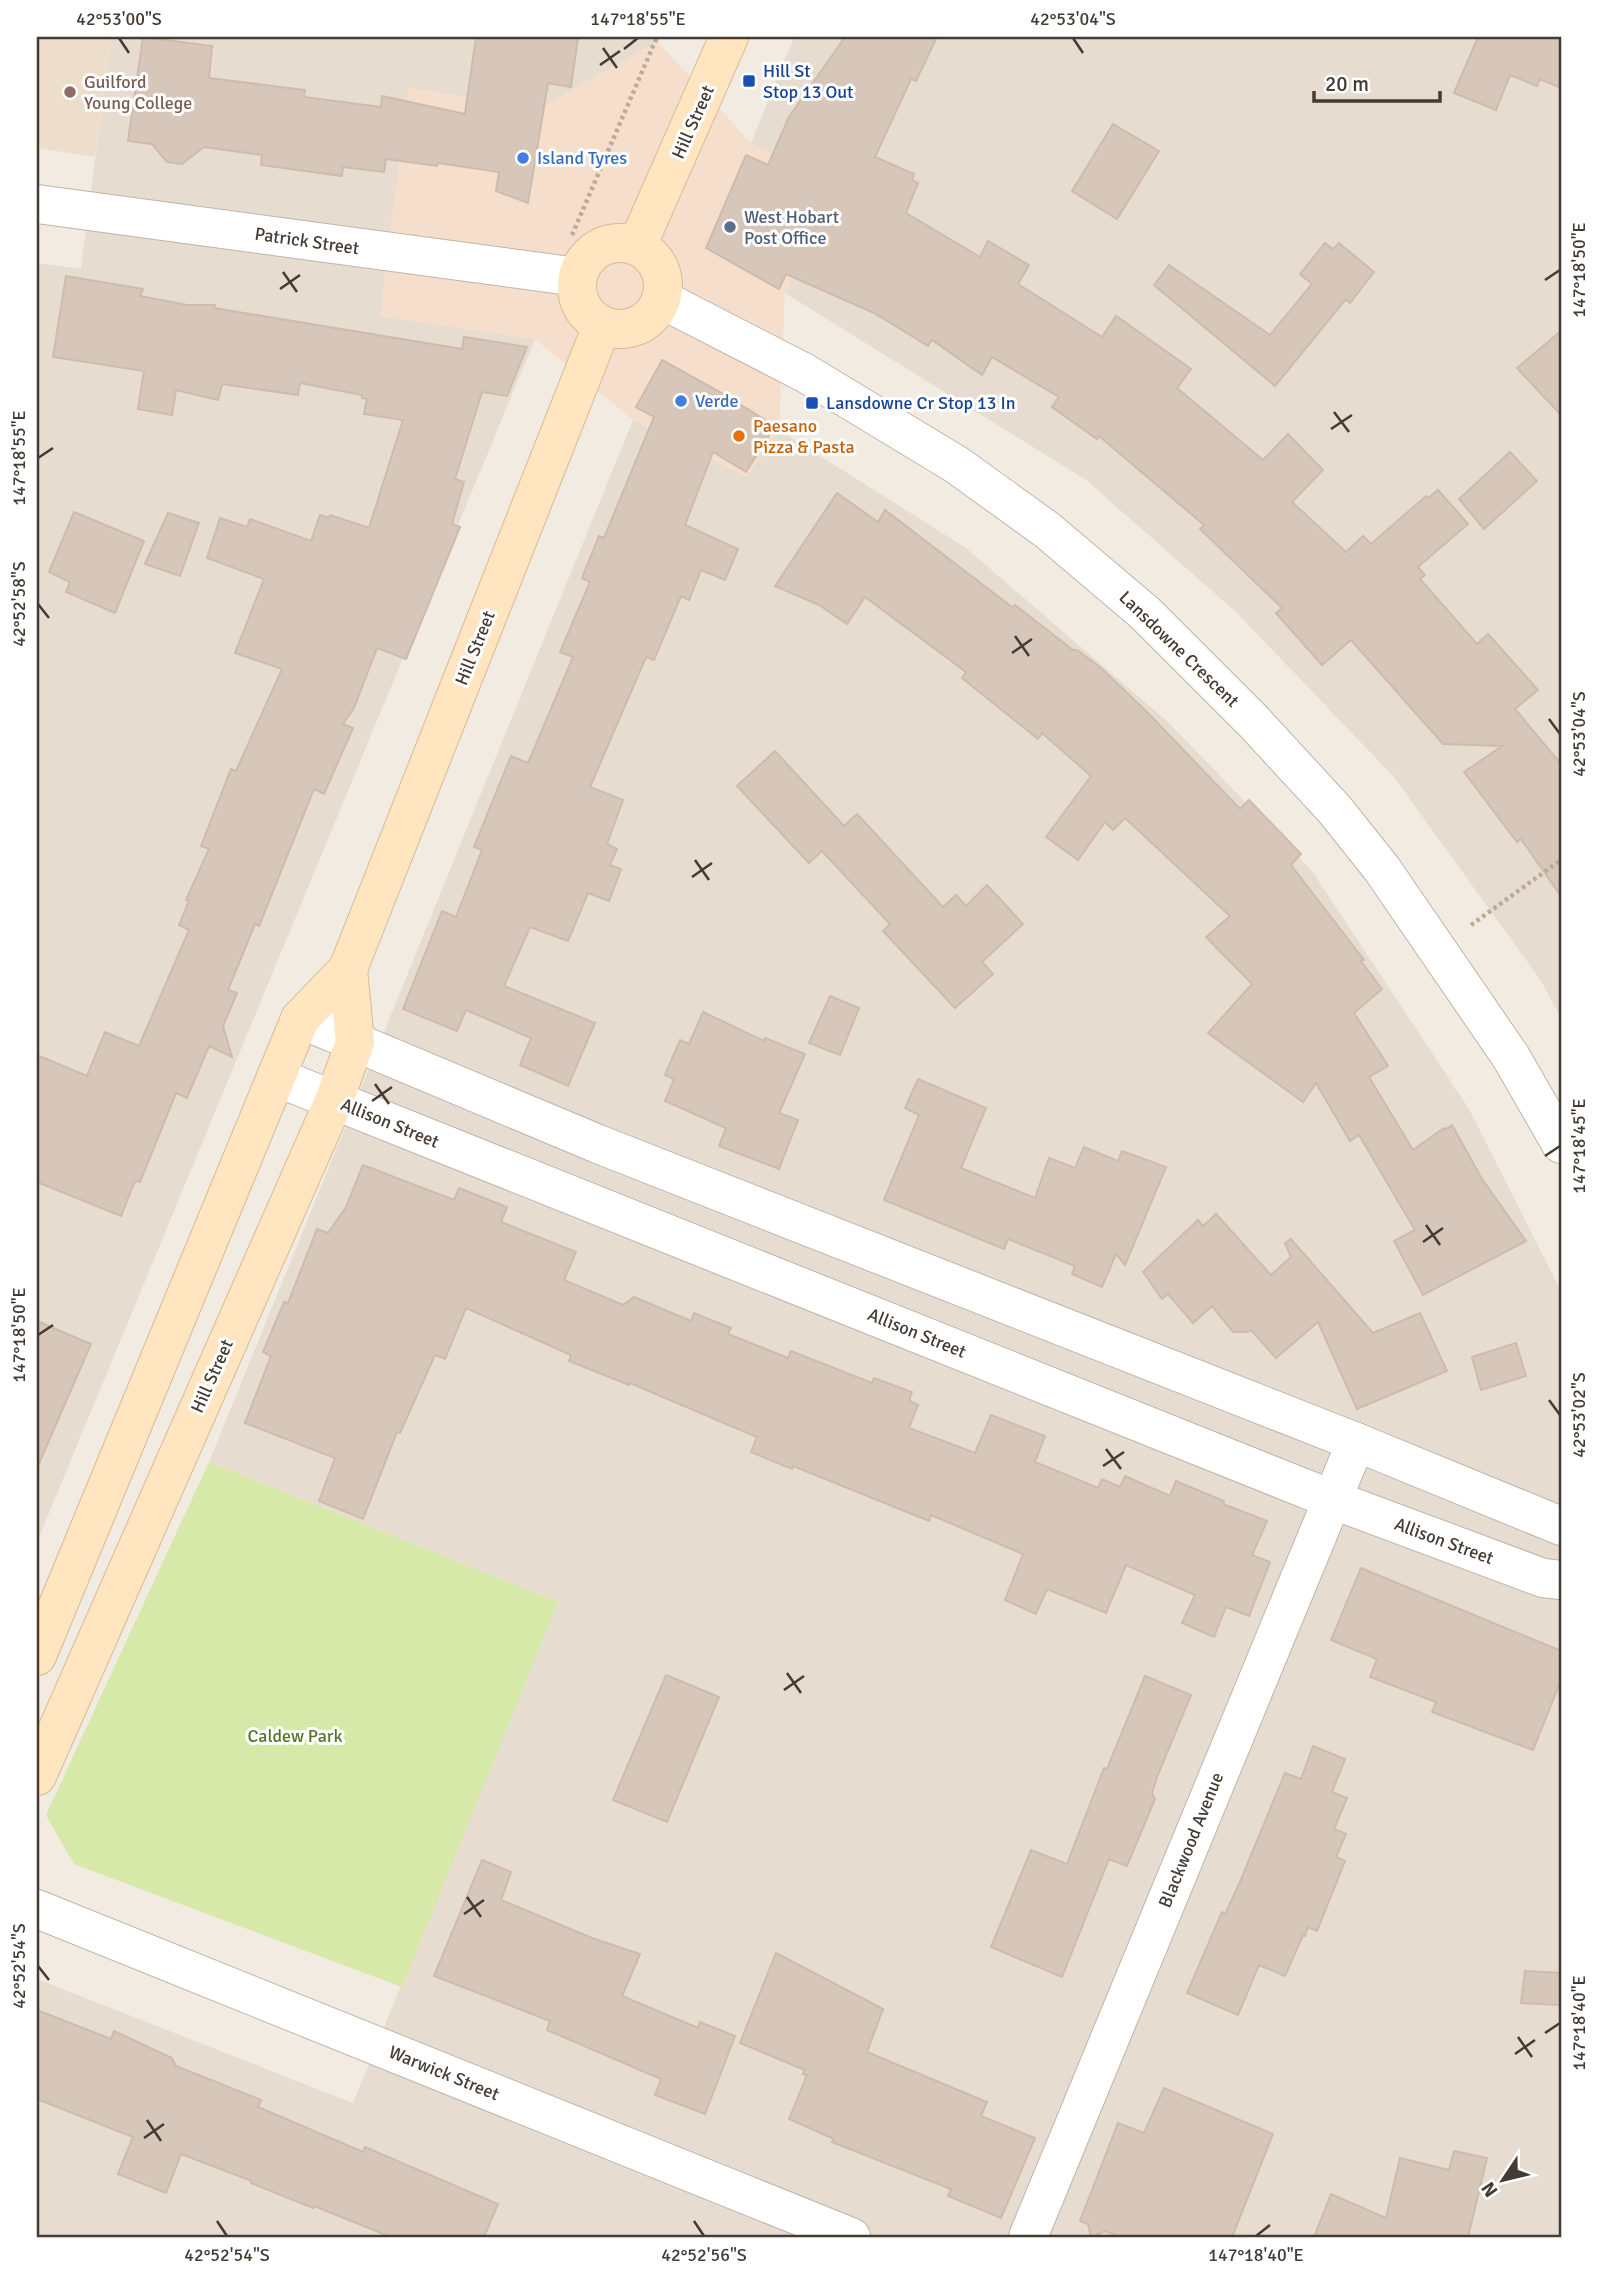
<svg xmlns="http://www.w3.org/2000/svg" width="1598" height="2274" font-family="Signika,sans-serif">
<rect width="100%" height="100%" fill="#f2ebe2"/>
<g fill="#e6dcd0">
<polygon points="111,37 660,37 658,42 538,109 409,88 380,316 535,339 37,1542 37,263 81,269"/>
<polygon points="794,37 1561,37 1561,1018 1542,982 1393,776 1235,611 1086,480 785,293 835,186 751,143"/>
<polygon points="633,420 746,476 779,430 966,548 1167,721 1312,871 1469,1109 1561,1291 1561,2237 37,2237 37,1979 353,2103 558,1602 209,1462"/>
</g>
<polygon fill="#f6decc" points="658,42 751,143 835,186 785,293 779,430 747,477 633,420 535,339 380,316 408,88 538,109"/>
<polygon fill="#ecdecb" points="37,37 111,37 95,157 37,148"/>
<polygon fill="#d6e9a9" points="209,1462 558,1602 402,1987 74,1864 46,1815"/>
<g fill="#d7c7bb" stroke="#cfbbab" stroke-width="2">
<polygon points="143,37 212,46 209,78 305,90 304,97 381,107 382,96 465,114 476,37 578,37 571,87 548,83 528,203 496,191 499,172 438,163 437,166 386,159 384,172 343,167 342,176 261,165 262,155 204,147 182,164 167,162 152,144 128,141"/>
<polygon points="845,37 937,37 916,81 911,79 875,157 914,174 912,180 918,183 906,213 980,257 988,241 1029,265 1018,284 1102,337 1116,316 1191,369 1177,388 1263,460 1288,434 1323,470 1292,502 1346,552 1363,536 1371,544 1426,496 1428,498 1438,490 1468,524 1418,567 1425,575 1420,579 1477,644 1488,634 1538,690 1515,709 1561,764 1561,896 1521,839 1517,842 1464,772 1502,746 1443,744 1351,640 1322,665 1276,613 1282,608 1200,529 1204,525 1099,436 1097,439 1052,407 1059,397 992,357 982,375 932,340 928,346 874,313 786,274 779,289 706,248 746,155 768,165 789,117"/>
<polygon points="1478,37 1561,37 1561,88 1540,79 1537,86 1510,75 1496,110 1454,93"/>
<polygon points="1113,124 1159,151 1117,219 1072,191"/>
<polygon points="1325,243 1333,249 1339,243 1374,272 1350,303 1346,299 1275,386 1154,285 1169,265 1270,335 1312,284 1300,274"/>
<polygon points="66,276 143,289 140,296 187,305 215,305 214,308 462,349 464,337 527,347 507,396 482,392 455,479 464,482 452,524 460,527 406,659 377,648 354,708 343,724 353,728 324,794 314,789 259,926 255,924 228,990 237,993 223,1026 232,1057 209,1046 187,1098 176,1093 140,1182 135,1181 121,1216 37,1182 37,1055 87,1076 105,1032 139,1046 189,930 179,925 189,901 186,900 209,849 201,846 231,769 236,771 282,669 235,653 264,579 207,558 220,518 247,527 250,519 311,541 320,515 329,518 330,515 369,528 403,420 364,414 367,399 362,398 362,395 300,383 298,395 222,384 218,400 176,390 172,415 138,409 144,371 53,357"/>
<polygon points="1561,331 1561,415 1517,368"/>
<polygon points="662,360 720,392 775,426 746,472 713,452 685,525 738,549 725,580 701,570 689,600 681,596 654,660 646,657 590,787 623,800 607,844 617,849 610,865 621,869 609,901 588,893 568,941 530,927 504,986 595,1023 568,1086 520,1065 531,1038 466,1010 457,1031 403,1009 442,911 456,917 482,850 474,847 511,756 528,763 573,657 560,652 590,582 582,578 599,536 604,538 654,417 636,407"/>
<polygon points="1510,452 1537,481 1484,529 1459,499"/>
<polygon points="837,493 878,522 885,510 1012,607 1015,605 1073,650 1077,650 1100,667 1148,713 1240,809 1249,800 1301,854 1291,865 1364,960 1361,961 1382,989 1354,1013 1388,1066 1369,1077 1413,1150 1444,1128 1445,1130 1452,1125 1482,1179 1526,1241 1423,1295 1394,1241 1415,1230 1359,1135 1350,1141 1316,1083 1303,1102 1208,1033 1252,984 1206,937 1230,916 1125,818 1113,830 1105,822 1078,860 1046,837 1091,776 1042,733 1038,739 962,678 966,672 865,597 847,624 819,605 775,586"/>
<polygon points="74,512 144,541 115,613 66,592 70,582 49,572"/>
<polygon points="168,513 199,523 180,576 145,564"/>
<polygon points="775,751 844,826 857,814 943,907 956,895 966,906 987,885 1023,924 982,962 993,974 955,1008 883,931 890,924 822,851 809,863 737,786"/>
<polygon points="830,996 859,1008 840,1055 809,1043"/>
<polygon points="703,1012 764,1041 765,1038 805,1054 779,1113 798,1120 779,1169 719,1146 726,1128 665,1101 674,1079 665,1075 680,1040 689,1044"/>
<polygon points="918,1079 986,1108 961,1168 1035,1198 1049,1158 1075,1168 1084,1147 1118,1161 1122,1151 1166,1167 1125,1265 1116,1254 1102,1287 1072,1274 1075,1266 1008,1239 1004,1249 884,1200 919,1115 905,1108"/>
<polygon points="363,1165 454,1200 459,1188 507,1207 501,1222 576,1252 564,1280 623,1305 634,1297 691,1321 694,1313 731,1328 728,1334 788,1358 791,1351 872,1383 874,1378 912,1392 909,1401 918,1405 909,1428 975,1453 991,1415 1045,1436 1035,1462 1098,1488 1102,1479 1120,1487 1125,1476 1170,1496 1176,1481 1224,1501 1223,1504 1267,1521 1252,1555 1270,1562 1249,1616 1226,1607 1214,1637 1182,1623 1195,1595 1126,1565 1106,1613 1047,1589 1036,1614 1005,1600 1023,1554 931,1515 929,1521 793,1466 792,1469 751,1452 757,1437 630,1383 629,1385 569,1361 571,1355 466,1308 445,1359 435,1355 400,1433 397,1432 363,1519 319,1501 335,1458 245,1423 271,1356 263,1352 284,1302 288,1303 317,1229 328,1233 346,1207"/>
<polygon points="1216,1214 1271,1275 1291,1257 1285,1243 1291,1239 1373,1333 1420,1313 1447,1371 1357,1409 1318,1322 1276,1358 1251,1330 1248,1332 1233,1332 1212,1306 1193,1323 1168,1294 1162,1299 1143,1272 1198,1220 1203,1226"/>
<polygon points="37,1321 91,1344 37,1468"/>
<polygon points="1516,1343 1526,1376 1481,1390 1472,1357"/>
<polygon points="1361,1568 1561,1651 1561,1680 1533,1750 1432,1712 1436,1702 1370,1677 1377,1659 1331,1640"/>
<polygon points="666,1675 719,1697 667,1822 613,1800"/>
<polygon points="1145,1676 1191,1695 1157,1777 1152,1793 1155,1799 1127,1866 1109,1859 1062,1977 991,1947 1031,1850 1067,1864 1104,1768 1107,1769"/>
<polygon points="1313,1746 1345,1759 1332,1792 1347,1798 1334,1829 1346,1834 1336,1857 1345,1861 1317,1931 1308,1927 1305,1936 1303,1935 1285,1976 1259,1965 1238,2015 1187,1993 1222,1912 1225,1914 1240,1882 1285,1773 1301,1779"/>
<polygon points="482,1860 511,1872 501,1900 592,1938 640,1954 622,1996 698,2028 700,2022 735,2036 705,2114 655,2095 661,2079 547,2030 550,2021 434,1976"/>
<polygon points="776,1953 883,2009 867,2052 987,2102 981,2116 1035,2138 1001,2218 948,2196 951,2189 832,2142 834,2139 789,2119 807,2075 803,2074 805,2070 740,2043"/>
<polygon points="1525,1971 1561,1973 1561,2005 1521,2003"/>
<polygon points="37,2010 111,2039 114,2031 172,2058 176,2066 261,2100 258,2107 363,2152 365,2147 498,2204 484,2237 391,2237 314,2206 313,2208 251,2183 252,2181 181,2154 166,2193 118,2174 133,2137 37,2099"/>
<polygon points="1164,2088 1273,2134 1232,2237 1120,2237 1105,2231 1091,2237 1088,2224 1080,2221 1118,2123 1144,2133"/>
<polygon points="1454,2151 1487,2158 1468,2237 1314,2237 1331,2194 1386,2218 1400,2158 1449,2170"/>
</g>
<g fill="none" stroke-linecap="round" stroke-linejoin="round">
<g stroke="#c1b4a8" stroke-width="40">
<g id="street">
<polyline points="37,204 577,277"/>
<polyline points="661,299 805,373 957,465 1047,530 1145,613 1253,721 1335,810 1382,869 1511,1057 1561,1144"/>
<polyline points="300,1019 598,1144 1356,1442 1561,1526"/>
<polyline points="276,1077 1331,1499 1543,1578 1561,1580"/>
<polyline points="37,1909 851,2237"/>
<polyline points="1028,2237 1356,1442"/>
</g>
</g>
<g stroke="#d8ba92" stroke-width="40">
<g id="secondary">
<circle cx="620" cy="286" r="43"/>
<polyline points="637,246 729,37"/>
<polyline points="37,1656 300,1019 348,969 602,326"/>
<polyline points="37,1776 334,1101 355,1042 348,969"/>
</g>
</g>
<g stroke="#c0aa96" stroke-width="4.5" stroke-dasharray="3.5 3.5" stroke-linecap="butt">
<polyline points="572,235 657,37"/>
<polyline points="1471,925 1561,860"/>
</g>
<use href="#street" stroke="#fff" stroke-width="38"/>
<use href="#secondary" stroke="#ffe6c0" stroke-width="38"/>
</g>
<path fill="none" stroke="#443b33" stroke-width="2.5" d="M 119,38 L 129,53M 1073,38 L 1083,53M 603,48 L 617,68M 624,49 L 638,38M 600,65 L 620,51M 283,272 L 297,292M 1545,280 L 1560,270M 280,289 L 300,275M 1334,412 L 1349,432M 1331,429 L 1352,415M 38,458 L 53,448M 38,604 L 49,618M 1015,636 L 1029,656M 1012,653 L 1032,639M 1549,719 L 1560,734M 695,860 L 709,880M 692,877 L 712,863M 375,1084 L 389,1104M 372,1101 L 392,1087M 1545,1156 L 1560,1146M 1426,1225 L 1440,1245M 1423,1242 L 1443,1228M 38,1335 L 53,1325M 1549,1400 L 1560,1415M 1106,1449 L 1121,1469M 1103,1466 L 1124,1452M 787,1673 L 801,1693M 784,1690 L 804,1676M 467,1897 L 481,1917M 464,1914 L 484,1900M 38,1966 L 49,1980M 1545,2033 L 1560,2023M 1518,2037 L 1532,2057M 1515,2054 L 1535,2040M 147,2120 L 161,2141M 144,2138 L 164,2124M 217,2221 L 227,2236M 694,2221 L 704,2236M 1256,2236 L 1270,2225"/>
<g fill="#1a4fb4" stroke="#fff" stroke-width="2.5">
<rect x="742" y="74" width="14" height="14" rx="3.5"/>
<rect x="805" y="396" width="14" height="14" rx="3.5"/>
</g>
<circle fill="#8d6e63" stroke="#fff" stroke-width="2.5" cx="70" cy="92" r="7"/>
<g fill="#3f7fe0" stroke="#fff" stroke-width="2.5">
<circle cx="523" cy="158" r="7"/>
<circle cx="681" cy="401" r="7"/>
</g>
<circle fill="#5c6f8a" stroke="#fff" stroke-width="2.5" cx="730" cy="227" r="7"/>
<circle fill="#e8710a" stroke="#fff" stroke-width="2.5" cx="739" cy="436" r="7"/>
<g text-anchor="middle" stroke-width="6" stroke-linejoin="round" paint-order="stroke">
<g font-size="18" fill="#164399" stroke="#fff" text-anchor="start">
<text x="763" y="77">Hill St<tspan x="763" dy="21">Stop 13 Out</tspan></text>
<text x="826" y="409">Lansdowne Cr Stop 13 In</text>
</g>
<g font-size="18" fill="#785e54" stroke="#fff" text-anchor="start">
<text x="84" y="88">Guilford<tspan x="84" dy="21">Young College</tspan></text>
</g>
<g font-size="18" fill="#443b33" stroke="#fff">
<text transform="translate(693 122) rotate(-66)" y="6">Hill Street</text>
<text transform="translate(307 241) rotate(8)" y="6">Patrick Street</text>
<text transform="translate(475 648) rotate(-68)" y="6">Hill Street</text>
<text transform="translate(1179 649) rotate(44)" y="6">Lansdowne Crescent</text>
<text transform="translate(390 1123) rotate(22)" y="6">Allison Street</text>
<text transform="translate(917 1333) rotate(22)" y="6">Allison Street</text>
<text transform="translate(212 1376) rotate(-66)" y="6">Hill Street</text>
<text transform="translate(1444 1541) rotate(20)" y="6">Allison Street</text>
<text transform="translate(1191 1840) rotate(-68)" y="6">Blackwood Avenue</text>
<text transform="translate(444 2073) rotate(22)" y="6">Warwick Street</text>
</g>
<g font-size="18" fill="#366cbe" stroke="#fff" text-anchor="start">
<text x="537" y="164">Island Tyres</text>
<text x="695" y="407">Verde</text>
</g>
<g font-size="18" fill="#4e5e75" stroke="#fff" text-anchor="start">
<text x="744" y="223">West Hobart<tspan x="744" dy="21">Post Office</tspan></text>
</g>
<g font-size="18" fill="#c56008" stroke="#fff" text-anchor="start">
<text x="753" y="432">Paesano<tspan x="753" dy="21">Pizza &amp; Pasta</tspan></text>
</g>
<g font-size="18" fill="#517725" stroke="#fff">
<text x="295" y="1742">Caldew Park</text>
</g>
</g>
<rect width="1598" height="2274" fill="none" stroke="#ffffff" stroke-width="77"/>
<g transform="translate(1503 2180) rotate(235)" stroke="#ffffff" stroke-width="5" paint-order="stroke">
<path d="M0-5L12 26L0 18L-12 26Z" fill="#443b33"/>
<text y="-10" font-size="19" font-weight="bold" text-anchor="middle" fill="#443b33">N</text>
</g>
<path d="M1314 91v10h126v-10" fill="none" stroke="#443b33" stroke-width="3.5"/>
<text x="1325" y="91" font-size="21" fill="#443b33" stroke="#ffffff" stroke-width="5" paint-order="stroke">20 m</text>
<rect x="38" y="38" width="1522" height="2198" fill="none" stroke="#443b33" stroke-width="2.5"/>
<g font-size="18" text-anchor="middle" fill="#443b33">
<text x="119" y="25">42°53'00"S</text>
<text x="638" y="25">147°18'55"E</text>
<text x="1073" y="25">42°53'04"S</text>
<text transform="translate(1579 270) rotate(-90)" y="6">147°18'50"E</text>
<text transform="translate(19 458) rotate(-90)" y="6">147°18'55"E</text>
<text transform="translate(19 604) rotate(-90)" y="6">42°52'58"S</text>
<text transform="translate(1579 734) rotate(-90)" y="6">42°53'04"S</text>
<text transform="translate(1579 1146) rotate(-90)" y="6">147°18'45"E</text>
<text transform="translate(19 1335) rotate(-90)" y="6">147°18'50"E</text>
<text transform="translate(1579 1415) rotate(-90)" y="6">42°53'02"S</text>
<text transform="translate(19 1966) rotate(-90)" y="6">42°52'54"S</text>
<text transform="translate(1579 2023) rotate(-90)" y="6">147°18'40"E</text>
<text x="227" y="2261">42°52'54"S</text>
<text x="704" y="2261">42°52'56"S</text>
<text x="1256" y="2261">147°18'40"E</text>
</g>
</svg>
